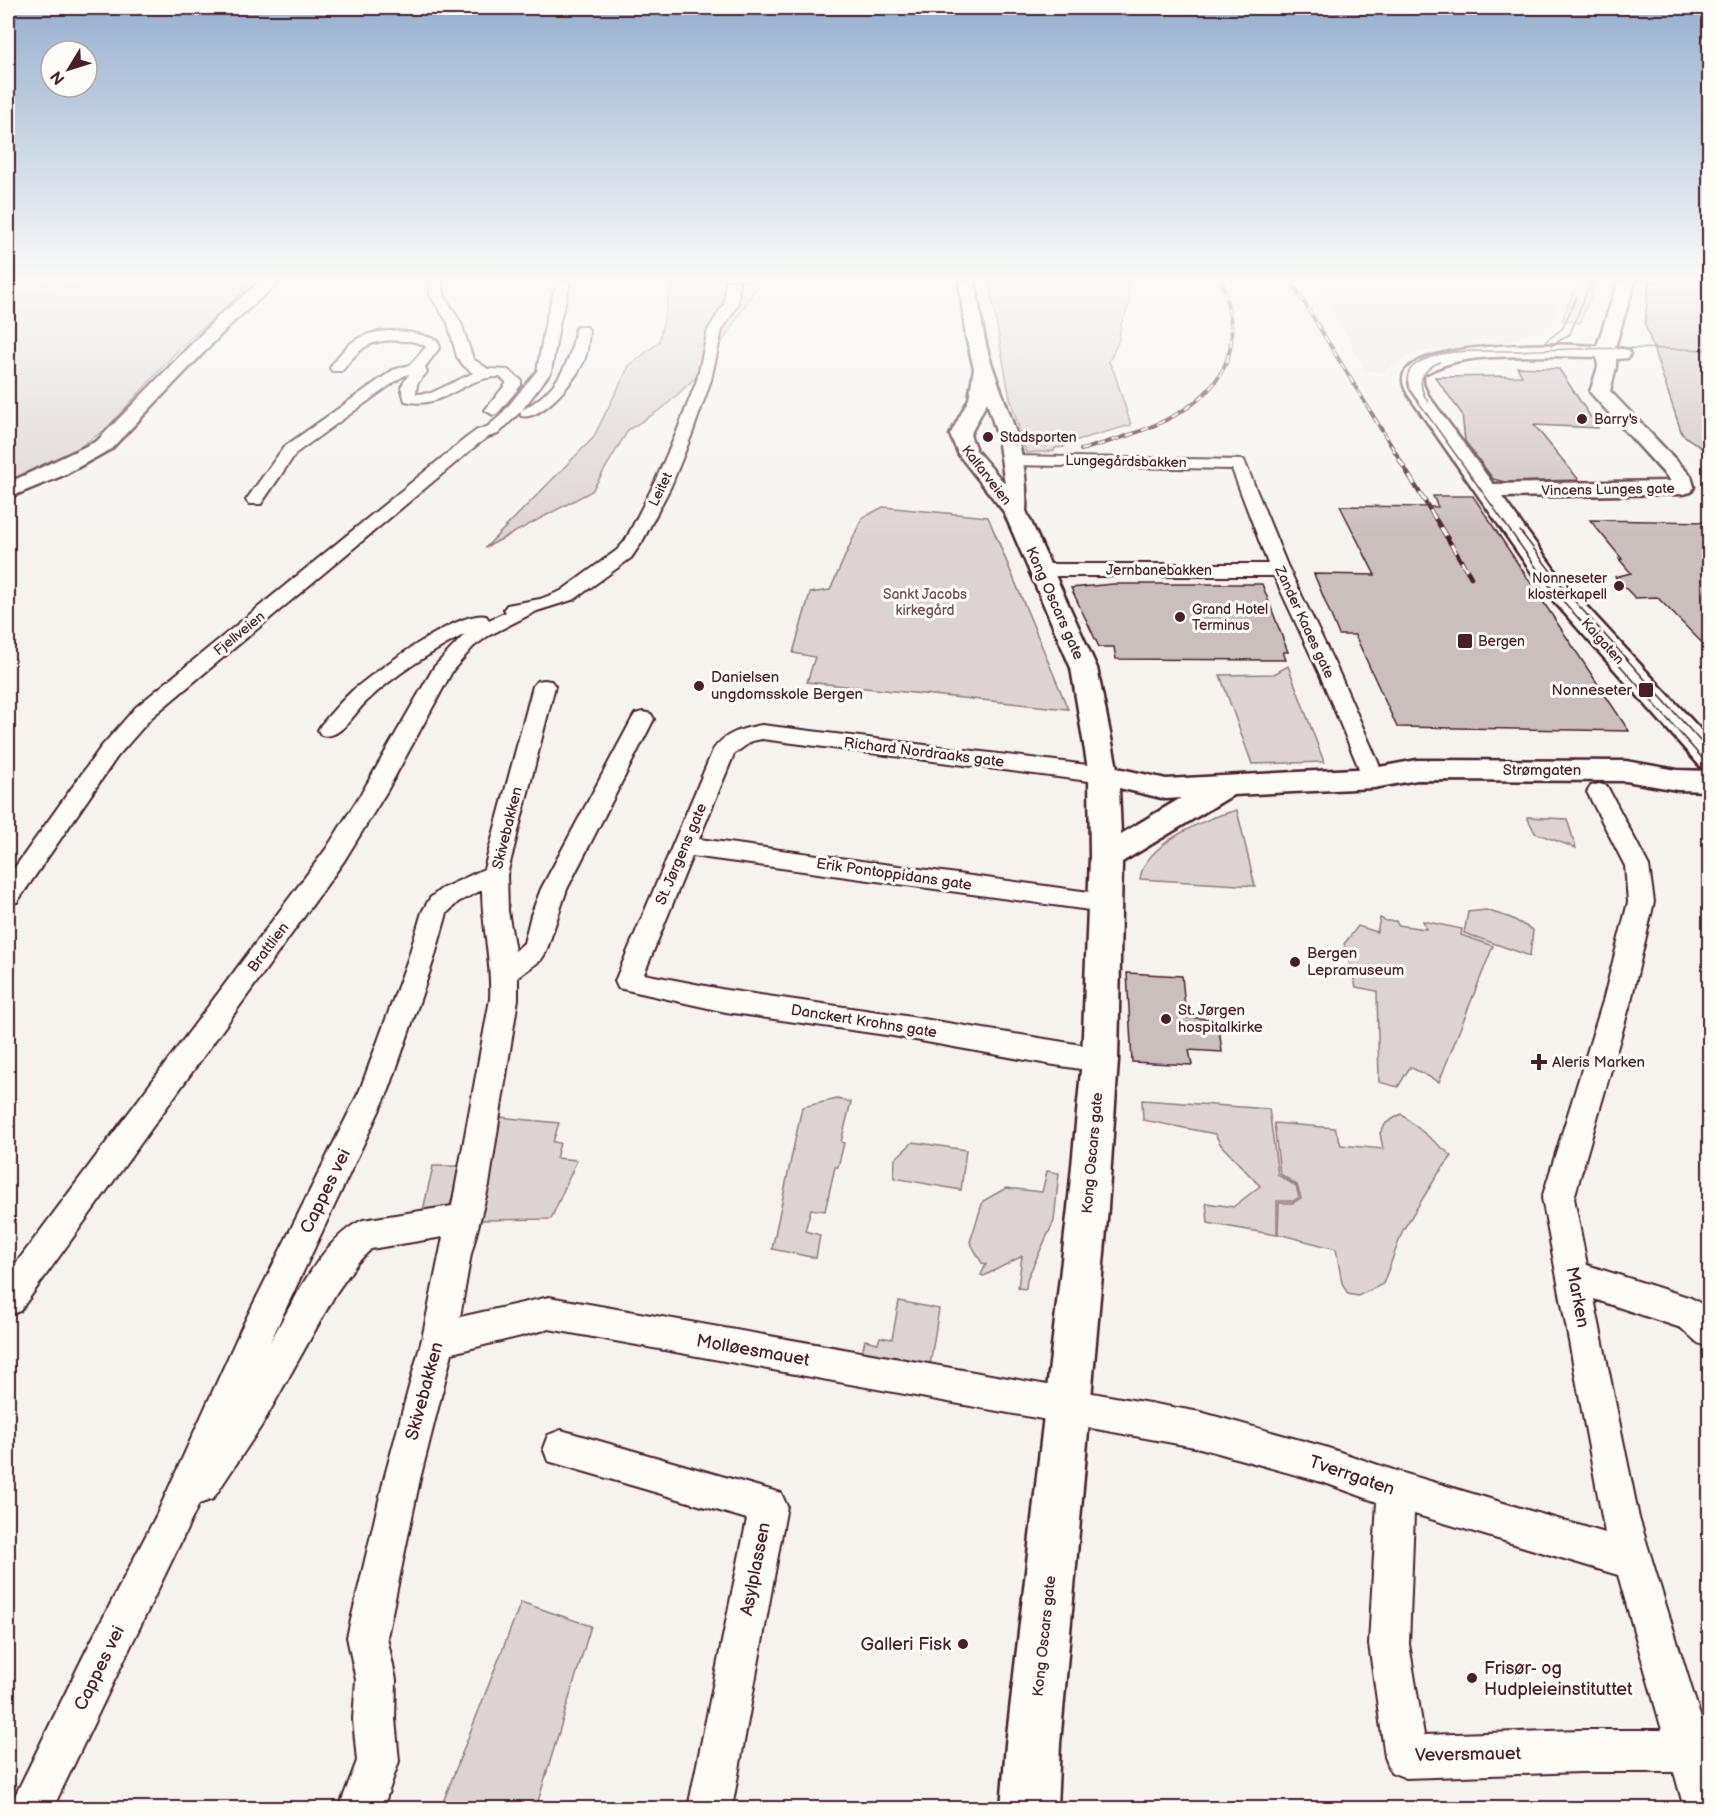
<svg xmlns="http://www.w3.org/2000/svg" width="1717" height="1816" font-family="'Balsamiq Sans',sans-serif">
<rect width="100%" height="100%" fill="#f6f3ef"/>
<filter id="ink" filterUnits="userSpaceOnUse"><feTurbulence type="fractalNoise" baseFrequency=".0167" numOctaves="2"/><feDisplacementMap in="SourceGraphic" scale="12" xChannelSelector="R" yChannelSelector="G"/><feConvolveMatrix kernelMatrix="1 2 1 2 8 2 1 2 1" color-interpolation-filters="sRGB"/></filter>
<g filter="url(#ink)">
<polygon fill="#e9e3e0" points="1316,281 1569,281 1551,322 1543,329 1502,343 1416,352 1394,363 1384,372 1366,371"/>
<g fill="#dcd4d2" stroke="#937a7e" stroke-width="1.5">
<polygon points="8,281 254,281 181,347 106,429 54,465 8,480"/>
<polygon points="672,281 760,281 706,368 663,408 628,430 592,491 485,548 593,438 629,366 659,342"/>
<polygon points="989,281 1128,281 1130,303 1121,324 1119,340 1109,362 1114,372 1131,425 1063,444 1064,447 1055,448 1054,451 1026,453 1009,394"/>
<polygon points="1578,281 1596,281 1580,323 1562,320"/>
<polygon points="883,507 988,517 1068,709 807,682 815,657 793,653 810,593 830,590 862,518"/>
<polygon points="1288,666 1324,762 1252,764 1220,675 1274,674"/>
<path d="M 1237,810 L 1255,886 L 1140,879 C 1144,844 1206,818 1237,810 Z"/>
<polygon points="1527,817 1567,819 1576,848 1535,833"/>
<polygon points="1486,910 1511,918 1533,930 1530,956 1464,933 1468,912"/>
<polygon points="1380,918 1386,921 1396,921 1398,925 1426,929 1423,921 1462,929 1461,935 1493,946 1439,1082 1410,1067 1398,1087 1379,1082 1377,991 1356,987 1344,944 1358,926 1377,932"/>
<polygon points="837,1099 851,1102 841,1142 844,1143 838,1167 835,1167 825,1211 811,1209 805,1231 820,1235 816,1258 772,1249 802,1107"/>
<polygon points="1142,1100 1269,1109 1278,1175 1296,1186 1299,1197 1293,1201 1277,1201 1277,1235 1208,1223 1206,1203 1233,1207 1260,1186 1221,1145 1215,1134 1143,1120"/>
<polygon points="1401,1114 1452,1156 1438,1174 1403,1230 1383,1284 1358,1296 1348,1294 1342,1283 1336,1249 1278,1234 1279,1203 1293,1203 1301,1198 1297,1185 1280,1174 1274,1123 1335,1128 1341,1145 1383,1149 1380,1133 1386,1123"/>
<polygon points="499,1117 559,1123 553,1142 560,1143 556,1158 577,1160 551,1219 479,1220"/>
<polygon points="913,1142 966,1150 961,1190 894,1178 895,1159"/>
<polygon points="433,1166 459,1166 450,1206 421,1219"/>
<polygon points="1047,1171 1059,1173 1054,1221 1027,1279 1026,1289 1018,1288 1022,1256 984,1276 981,1275 986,1264 982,1263 970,1242 983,1201 1006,1188 1042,1192"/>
<polygon points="899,1301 939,1309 929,1371 861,1357 865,1340 878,1343 880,1337 892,1339"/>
<polygon points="521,1602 591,1626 536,1808 464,1808 443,1802"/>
</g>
<g fill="#cbbfbe" stroke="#4a1f2b" stroke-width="1.5">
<polygon points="1649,281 1710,281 1710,454 1682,434 1645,324"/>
<polygon points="1517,367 1559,369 1598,428 1534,425 1579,480 1505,482 1493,479 1465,441 1462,414 1435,377 1522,376"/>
<polygon points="1433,496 1473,496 1629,731 1397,727 1355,635 1339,635 1314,574 1375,575 1340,506 1438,507"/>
<polygon points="1590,520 1710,522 1710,651 1657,597 1635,598 1615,577 1631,573 1619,559 1622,559"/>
<polygon points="1113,584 1262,584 1288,652 1283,652 1286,660 1116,659 1114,647 1099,647 1071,588"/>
<polygon points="1127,973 1182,976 1186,1017 1218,1020 1222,1052 1189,1050 1192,1065 1132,1062"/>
</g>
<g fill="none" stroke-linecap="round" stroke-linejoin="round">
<polyline stroke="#d4c9c8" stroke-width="19" stroke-dasharray="19 10" stroke-linecap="butt" points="8,295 78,281"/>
<g stroke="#4a1f2b" stroke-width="4">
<g id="street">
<path d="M 429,281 L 442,281 L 444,295 L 461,323 L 473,359 L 488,369 L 508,370 L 521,380 L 521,385 L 498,413 L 493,415 L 485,410 L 506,384 L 506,382 L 500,377 C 465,375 444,411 405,401 L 401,387 L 409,374 L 403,376 L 296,453 L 261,504 L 249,504 L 246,500 L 284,447 L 393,370 L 410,365 L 426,347 C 420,342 411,341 403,341 C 371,338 361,346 342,371 L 332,371 L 330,368 C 337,357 347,344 359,338 C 381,326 415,331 437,340 L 440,347 L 425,367 L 427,372 L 417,384 L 416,394 L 431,393 L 473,373 L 464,366 L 457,357 L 448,323 L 430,295 Z"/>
<path d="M 552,281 L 568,281 L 570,284 L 560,320 L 551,372 L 522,410 C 554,393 571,365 575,330 L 577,327 L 587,327 L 589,330 C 588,341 588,353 583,363 C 575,380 542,421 521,416 L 521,411 L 498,434 L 488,437 L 478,444 L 152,717 L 117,757 L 17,902 L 8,904 L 8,877 L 101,747 L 136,707 L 466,438 L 477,430 L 487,427 L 500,416 L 537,371 L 546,320 L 556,285 Z"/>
<path d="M 726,281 L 739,281 L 738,304 L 722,330 L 711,380 L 692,434 L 671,486 L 642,542 L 631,558 L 575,599 L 537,611 L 488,636 L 473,647 L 453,670 L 387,791 L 344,861 L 20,1311 L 8,1316 L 8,1274 L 326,849 L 364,789 L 434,667 L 465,634 C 430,653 395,674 366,702 C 353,714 341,740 321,735 L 318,730 L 321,725 C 331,713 341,701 353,690 C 375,672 459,609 486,616 L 489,620 L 506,612 L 504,609 L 507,605 L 540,599 L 561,591 L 617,550 L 625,541 L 653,486 L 676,434 L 697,380 L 708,330 L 724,304 Z"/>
<polygon points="1013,456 1244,460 1287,565 1340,675 1385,778 1382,783 1374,786 1366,783 1363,778 1320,675 1274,576 1039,576 1032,574 1030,570 1032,566 1039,564 1268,564 1232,469 1007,465 1005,461"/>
<path d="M 544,680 L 551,681 L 555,686 L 507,875 L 508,911 L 515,951 L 524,943 L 531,915 L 541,889 L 632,719 L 635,714 L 643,712 L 651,714 L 654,719 L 567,889 L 546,952 L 541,960 L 518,977 L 518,999 L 489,1185 L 471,1254 L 460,1317 L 549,1297 L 1200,1412 L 1325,1447 L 1396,1471 L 1605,1533 L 1542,1198 L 1603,1001 L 1628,902 L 1625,866 L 1587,792 L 1591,786 L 1599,784 L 1607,786 L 1649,866 L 1654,902 L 1631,1001 L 1574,1198 L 1587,1265 L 1691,1298 L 1710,1309 L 1710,1348 L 1698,1343 L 1681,1328 L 1594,1299 L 1639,1518 L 1710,1748 L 1710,1808 L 1684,1808 L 1674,1772 L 1580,1772 L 1406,1778 L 1391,1772 L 1385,1757 L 1369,1644 L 1377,1502 L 1325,1483 L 1200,1448 L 549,1329 L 452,1353 L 420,1479 L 387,1637 L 396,1680 L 395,1719 L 399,1761 L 383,1808 L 339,1808 L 357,1761 L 353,1719 L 356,1680 L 347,1637 L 384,1479 L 422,1339 L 443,1237 L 371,1249 L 357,1263 L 336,1293 L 262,1425 L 213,1499 L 199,1504 L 53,1808 L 9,1808 L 86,1651 L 156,1516 L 241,1329 L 360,1090 L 408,959 L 422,912 L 430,898 L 441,889 L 484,869 L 533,686 L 537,681 ZM 482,890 C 482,927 492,962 490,999 L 452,1206 L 363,1220 C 323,1236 291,1306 270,1342 L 389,1090 L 434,959 L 447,913 L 458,902 ZM 1414,1514 L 1618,1575 L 1662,1730 L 1580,1730 L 1424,1735 L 1409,1644 Z"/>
<path d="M 762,725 L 1104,767 L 1112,770 L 1115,775 L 1112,780 L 1104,783 L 762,739 L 752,741 L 734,754 L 699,839 L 1104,894 L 1113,896 L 1117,903 L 1113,910 L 1104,912 L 692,856 L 644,974 L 726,990 L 893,1014 L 1100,1048 L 1110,1052 L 1114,1060 L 1110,1068 L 1100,1072 L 1048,1064 L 893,1036 L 726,1012 L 618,988 L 615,981 L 713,750 C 724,733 744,728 762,725 Z"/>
<polygon points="561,1430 781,1493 787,1506 732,1808 688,1808 747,1519 548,1461 543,1448 548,1435"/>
</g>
</g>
<g stroke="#4a1f2b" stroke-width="5">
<g id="secondary">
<polygon points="261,281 280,281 232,323 111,449 64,475 8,498 8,483 97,441 220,315"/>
<path d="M 1618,281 L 1635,281 L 1615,347 L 1628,350 L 1630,354 L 1628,358 L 1616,359 L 1616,367 L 1610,391 L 1691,476 L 1694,487 L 1691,492 L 1683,494 L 1502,497 L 1562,580 L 1710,740 L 1710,768 L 1700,766 L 1544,590 L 1409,396 C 1405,389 1401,382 1404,374 C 1420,340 1562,344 1597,346 ZM 1547,356 L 1597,357 L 1598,367 L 1590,392 L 1671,481 L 1493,484 L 1428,395 L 1423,384 L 1423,375 C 1458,353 1508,357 1547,356 Z"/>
</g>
</g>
<g stroke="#4a1f2b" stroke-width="5">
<path id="primary" d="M 959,281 L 975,281 C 980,307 982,334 990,359 C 1008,415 1029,449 1026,511 L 1097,668 L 1117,768 L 1166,779 L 1374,768 L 1417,760 L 1626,761 L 1677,770 L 1710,771 L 1710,791 L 1677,790 L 1626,781 L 1417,780 L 1374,788 L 1233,795 L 1122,862 L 1118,1060 L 1108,1208 L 1060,1744 L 1057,1808 L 1001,1808 L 1006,1744 L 1068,1208 L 1082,1060 L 1090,857 L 1089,775 L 1071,668 L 1004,512 L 959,455 L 950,435 L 969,399 L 974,368 L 966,337 ZM 987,402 L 998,438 L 1005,484 L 976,450 L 970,435 ZM 1119,788 L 1166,799 L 1181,798 L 1121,834 Z"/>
</g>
<use href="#street" fill="#fdfcf7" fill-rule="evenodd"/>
<use href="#secondary" fill="#fdfcf7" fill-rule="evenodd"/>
<use href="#primary" fill="#fdfcf7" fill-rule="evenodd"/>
<g stroke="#4a1f2b" stroke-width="1.5">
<polyline points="1546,341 1562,329 1577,296"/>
<polyline points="1551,346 1570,334 1591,281"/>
<path d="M 1710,350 C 1644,347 1579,348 1513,351 C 1482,352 1443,346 1415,365 C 1406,371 1406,379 1409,389 L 1548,584 L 1710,767"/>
<path d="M 1428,402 C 1416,383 1420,371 1440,362"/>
<polyline points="1520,531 1570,596 1710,752"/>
</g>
<g stroke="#4a1f2b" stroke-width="4">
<g id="rail-far1">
<polyline points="1291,281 1400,460"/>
<path d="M 1081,450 C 1135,434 1217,413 1230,349 C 1235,327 1227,303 1222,281"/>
</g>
</g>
<g stroke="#4a1f2b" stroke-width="4.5">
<polyline id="rail" points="1399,459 1471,577"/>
</g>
<use href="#rail-far1" stroke="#fdfcf7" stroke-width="2" stroke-dasharray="8" stroke-linecap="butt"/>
<use href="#rail" stroke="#fdfcf7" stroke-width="3" stroke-dasharray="10" stroke-linecap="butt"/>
</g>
</g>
<linearGradient id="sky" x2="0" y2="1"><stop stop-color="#96b0d0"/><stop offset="0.52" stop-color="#fbfaf8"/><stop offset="1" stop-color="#fbfaf8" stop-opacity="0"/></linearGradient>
<rect width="1717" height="536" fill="url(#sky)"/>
<g fill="#4a1f2b" stroke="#fdfcf7" stroke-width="2">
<circle cx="1582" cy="419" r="6"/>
<circle cx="988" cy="437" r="6"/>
<circle cx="1619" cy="586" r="6"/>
<circle cx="1180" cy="617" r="6"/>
<rect x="1457" y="633" width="16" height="16" rx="3"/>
<circle cx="699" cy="686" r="6"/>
<rect x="1638" y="682" width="16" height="16" rx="3"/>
<circle cx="1295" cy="962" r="6"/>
<circle cx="1166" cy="1019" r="6"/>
<path d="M1536 1053h6v6h6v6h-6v6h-6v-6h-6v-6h6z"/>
<circle cx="963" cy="1644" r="6"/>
<circle cx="1472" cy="1678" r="6"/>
</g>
<g text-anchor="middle" stroke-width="6" stroke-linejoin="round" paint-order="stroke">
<g font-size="14" fill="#4a1f2b" stroke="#fdfcf7" text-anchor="start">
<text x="1594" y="424">Barry's</text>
<text x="1000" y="442">Stadsporten</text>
<text x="1607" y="583" text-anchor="end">Nonneseter<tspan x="1607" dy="16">klosterkapell</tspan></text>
<text x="1192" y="614">Grand Hotel<tspan x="1192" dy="16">Terminus</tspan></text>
<text x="1478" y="646">Bergen</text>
</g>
<g font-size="14" fill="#4a1f2b" stroke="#fdfcf7">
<text transform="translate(1126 461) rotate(1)" y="5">Lungegårdsbakken</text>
<text transform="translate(987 475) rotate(52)" y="5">Kalfarveien</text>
<text transform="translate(660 489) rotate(-64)" y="5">Leitet</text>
<text transform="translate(1608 489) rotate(-1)" y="5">Vincens Lunges gate</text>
<text x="1159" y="575">Jernbanebakken</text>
<text transform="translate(1305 622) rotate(65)" y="5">Zander Kaaes gate</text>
<text transform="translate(239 633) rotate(-39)" y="5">Fjellveien</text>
<text transform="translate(1603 641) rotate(48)" y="5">Kaigaten</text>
</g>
<g font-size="14" fill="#6e4c55" stroke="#fdfcf7">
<text x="925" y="599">Sankt Jacobs<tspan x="925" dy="16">kirkegård</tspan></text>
</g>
<g font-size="15" fill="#4a1f2b" stroke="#fdfcf7">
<text transform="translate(1055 603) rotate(66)" y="5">Kong Oscars gate</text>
<text transform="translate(924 752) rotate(7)" y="5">Richard Nordraaks gate</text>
<text x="1542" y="775">Strømgaten</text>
<text transform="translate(507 828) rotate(-76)" y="5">Skivebakken</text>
<text transform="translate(681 854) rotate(-67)" y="5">St. Jørgens gate</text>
<text transform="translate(894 874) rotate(8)" y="5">Erik Pontoppidans gate</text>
<text transform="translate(268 947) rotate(-53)" y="5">Brattlien</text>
<text transform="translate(864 1021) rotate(9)" y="5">Danckert Krohns gate</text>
<text transform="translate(1092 1153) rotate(-85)" y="5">Kong Oscars gate</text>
<text transform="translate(1044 1636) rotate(-84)" y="5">Kong Oscars gate</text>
</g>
<g font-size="15" fill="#4a1f2b" stroke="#fdfcf7" text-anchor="start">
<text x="711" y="682">Danielsen<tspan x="711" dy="17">ungdomsskole Bergen</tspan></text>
<text x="1632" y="695" text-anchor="end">Nonneseter</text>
<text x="1307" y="958">Bergen<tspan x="1307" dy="17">Lepramuseum</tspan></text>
<text x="1178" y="1015">St. Jørgen<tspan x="1178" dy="17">hospitalkirke</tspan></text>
<text x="1552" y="1067">Aleris Marken</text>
</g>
<g font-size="18" fill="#4a1f2b" stroke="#fdfcf7">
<text transform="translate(325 1191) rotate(-64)" y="6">Cappes vei</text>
<text transform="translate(1578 1297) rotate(79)" y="6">Marken</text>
<text transform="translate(753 1350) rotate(10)" y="6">Molløesmauet</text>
<text transform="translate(424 1391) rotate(-75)" y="6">Skivebakken</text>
<text transform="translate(1352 1475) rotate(19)" y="6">Tverrgaten</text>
<text transform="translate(755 1569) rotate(-79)" y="6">Asylplassen</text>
<text transform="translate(99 1668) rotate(-64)" y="6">Cappes vei</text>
<text transform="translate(1468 1754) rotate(-1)" y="6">Veversmauet</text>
</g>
<g font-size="18" fill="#4a1f2b" stroke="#fdfcf7" text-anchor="end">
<text x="951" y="1650">Galleri Fisk</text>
<text x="1484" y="1674" text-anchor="start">Frisør- og<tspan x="1484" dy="21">Hudpleieinstituttet</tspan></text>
</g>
</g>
<rect width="1717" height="1816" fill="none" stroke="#fdfcf7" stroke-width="30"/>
<rect x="15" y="15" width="1687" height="1786" fill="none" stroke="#4a1f2b" stroke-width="2" filter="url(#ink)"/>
<g transform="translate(69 69) rotate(232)"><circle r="28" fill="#fdfcf7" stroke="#b5a4a5" stroke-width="1.5"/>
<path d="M0-4.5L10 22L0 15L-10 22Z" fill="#4a1f2b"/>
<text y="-9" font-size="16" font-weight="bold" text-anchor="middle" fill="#4a1f2b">N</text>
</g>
</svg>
